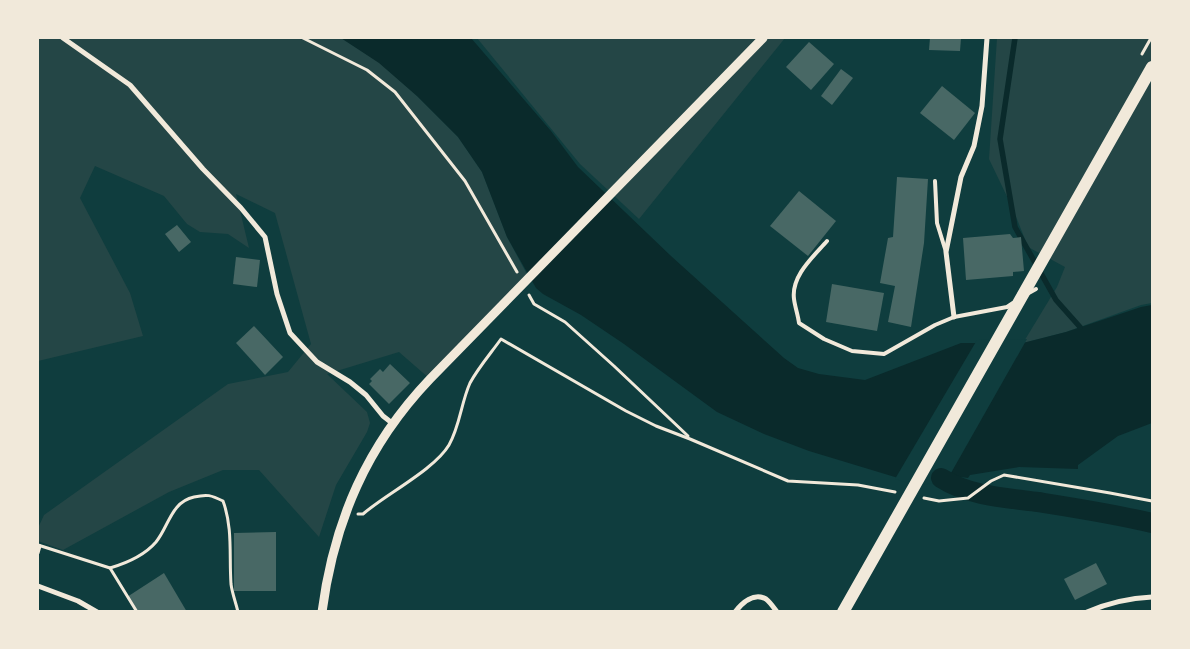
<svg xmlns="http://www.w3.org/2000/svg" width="1190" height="649" font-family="Overpass,sans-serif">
<rect width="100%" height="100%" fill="#0f3d3e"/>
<g fill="#244646">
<polygon points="38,38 341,38 379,62 417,96 458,137 482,172 507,237 529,278 430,379 399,352 327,374 367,412 370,423 367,432 336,485 319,537 259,470 223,470 169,492 63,550 38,541 38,528 44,515 228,384 288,372 311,344 275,213 236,194 249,248 228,234 200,232 187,224 164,196 95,166 80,198 130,293 143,336 38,361"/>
<polygon points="477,38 785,38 639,219 580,164"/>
<polygon points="997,38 1152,38 1152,303 1141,305 1066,332 1023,343 1057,287 1065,267 1028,247 1013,209 989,159"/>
</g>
<polygon fill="#0a2a2b" points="341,38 471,38 551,131 578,167 671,256 784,358 798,368 819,374 865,380 961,343 1023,343 1066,332 1141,307 1152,305 1152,423 1118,436 1078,465 1078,469 1019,467 970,475 968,478 953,476 918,484 809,451 764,434 717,412 624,344 581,315 543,294 536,288 507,237 482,172 458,137 417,96 379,63"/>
<polygon fill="#0f3d3e" points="1027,339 947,480 918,486 895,479 977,340"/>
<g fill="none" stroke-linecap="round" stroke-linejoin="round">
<polyline stroke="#0a2a2b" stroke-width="5.5" points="1015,38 1000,139 1015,227 1056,300 1080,327"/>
<path stroke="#0a2a2b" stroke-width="20" d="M 941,478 C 969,496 1006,498 1038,502 C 1076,508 1115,514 1152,523"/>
</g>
<g fill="#486865">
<polygon points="930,38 961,38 960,51 929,50"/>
<polygon points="809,42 834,64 811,90 786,67"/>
<polygon points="841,69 853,78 832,105 821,96"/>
<polygon points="942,86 975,113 954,140 920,113"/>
<polygon points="897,177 928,179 924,243 911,327 888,322 895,286 880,283 888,238 893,237"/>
<polygon points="799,191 836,221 808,256 770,226"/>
<polygon points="177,225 191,242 179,252 165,234"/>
<polygon points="1010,234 1013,238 1021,237 1024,271 1013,272 1013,276 966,280 963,238"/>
<polygon points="236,257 260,260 257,287 233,284"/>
<polygon points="832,284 884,293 877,331 826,322"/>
<polygon points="254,326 283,357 265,375 236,343"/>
<polygon points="390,364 410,383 389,404 369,384 372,381 370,379 380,369 383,372"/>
<polygon points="276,532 276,591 234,591 234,533"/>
<polygon points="1096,563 1107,584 1075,600 1064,579"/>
<polygon points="164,573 187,612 136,612 127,597"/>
</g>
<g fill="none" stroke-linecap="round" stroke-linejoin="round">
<g stroke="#f1e9da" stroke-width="3">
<polyline points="303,38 367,70 395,92 465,181 517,272"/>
<polyline points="1142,54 1151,38"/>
<polyline points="529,295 534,304 565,322 614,366 688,436"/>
<polyline points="924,498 939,501 968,498 991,481 1004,475 1110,493 1152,501"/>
<path d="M 358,514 L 363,514 C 386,494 434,470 449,445 C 460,426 461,403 470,383 C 478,368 491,353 501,339 L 626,411 L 656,426 L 690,439 L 788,481 L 858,485 L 895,492"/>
<polyline points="38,545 110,568 137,612"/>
<polyline points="38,553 40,546"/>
<path d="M 110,568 C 127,563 144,556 156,542 C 169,526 171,502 194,497 C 207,494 211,495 223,501 C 233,528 229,556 231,584 C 232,593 236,603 238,612"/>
</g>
<g stroke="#f1e9da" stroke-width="4">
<polyline points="935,181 937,223 946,252"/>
<path d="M 827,241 C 813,257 791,276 794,299 C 795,307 798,315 799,323 L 824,339 L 852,351 L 884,354 L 935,325 L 954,317 L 1007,307 L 1013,303"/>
<polyline points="1027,294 1036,289"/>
</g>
<g stroke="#f1e9da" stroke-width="5">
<polyline points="63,38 130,85 203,169 241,208 265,237 277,294 290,333 317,362 350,382 366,395 383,416 392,423"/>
<polyline points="954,317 946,252 961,177 974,146 982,106 987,38"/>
<polyline points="38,586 78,601 97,612"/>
<path d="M 735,612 C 742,603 754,592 766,599 C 770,602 774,608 777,612"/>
<path d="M 1087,612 C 1108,603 1130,598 1152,597"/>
</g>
<path stroke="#f1e9da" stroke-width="9" d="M 322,612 C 334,521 367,445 430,379 L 763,38"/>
<polyline stroke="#f1e9da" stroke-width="12" points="843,612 1152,67"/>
</g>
<rect width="1190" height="649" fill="none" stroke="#f1e9da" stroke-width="78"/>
</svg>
